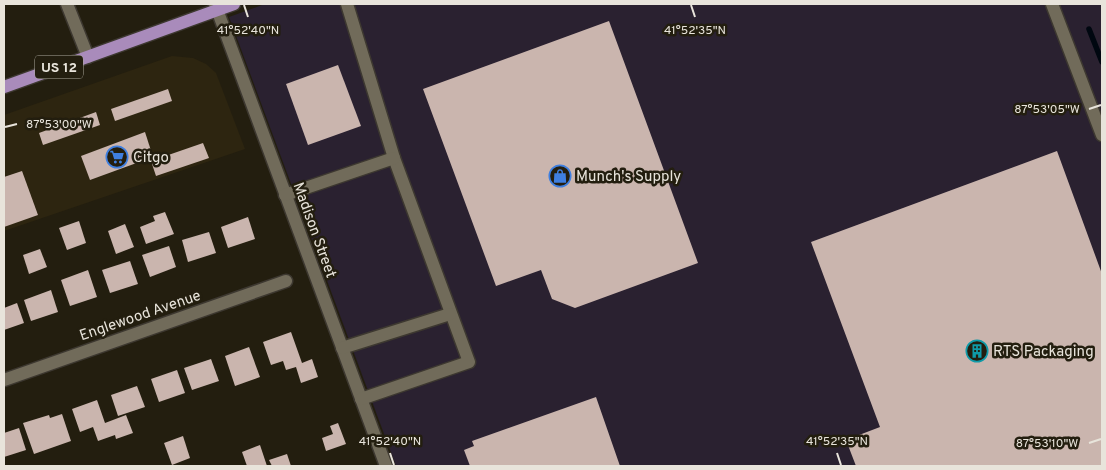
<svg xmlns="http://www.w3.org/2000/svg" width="1106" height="470" font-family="Overpass,sans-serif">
<rect width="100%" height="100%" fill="#231e0f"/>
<polygon fill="#2d2510" points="172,56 193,58 206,64 216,73 245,149 4,231 4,115"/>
<polygon fill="#2a2130" points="265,4 1102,4 1102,466 396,466 229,17"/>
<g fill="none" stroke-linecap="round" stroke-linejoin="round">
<polyline stroke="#000710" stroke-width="5.5" points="1089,29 1102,62"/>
</g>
<g fill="#cab5ae">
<polygon points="609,21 698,263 575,308 552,299 541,270 496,286 423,89"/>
<polygon points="338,65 361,126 308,145 286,84"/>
<polygon points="168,89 172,101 115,121 111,109"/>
<polygon points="96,112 100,125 43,145 39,133"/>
<polygon points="145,132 153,157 90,180 81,156"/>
<polygon points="203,143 209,158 156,176 151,161"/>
<polygon points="1057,151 1102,274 1102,466 856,466 846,440 880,427 811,242"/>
<polygon points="22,171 38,215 4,227 4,177"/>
<polygon points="165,212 174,234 146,244 140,227 155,221 153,216"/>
<polygon points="248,217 255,239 228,248 221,227"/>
<polygon points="79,221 86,243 67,250 59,228"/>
<polygon points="125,224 134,247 116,254 108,231"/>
<polygon points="209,232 216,253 188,262 182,240"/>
<polygon points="169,246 176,267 150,277 142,255"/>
<polygon points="40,249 47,267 29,274 23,255"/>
<polygon points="130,261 138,284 110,293 102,270"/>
<polygon points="88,270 97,297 70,306 61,280"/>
<polygon points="51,290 58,312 31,321 24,300"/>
<polygon points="17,303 24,323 4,330 4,308"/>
<polygon points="291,332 302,363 312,359 318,377 301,383 296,367 286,370 283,361 271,365 263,342"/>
<polygon points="249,347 260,377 235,386 225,356"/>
<polygon points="211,359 219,381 192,390 184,368"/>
<polygon points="177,370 185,393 159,402 151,379"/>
<polygon points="137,386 145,407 118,416 111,395"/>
<polygon points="596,397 620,466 470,466 464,450 474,446 472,441"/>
<polygon points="97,400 105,423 126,415 133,433 116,439 115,435 98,441 93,427 80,432 72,409"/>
<polygon points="62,414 71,441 34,454 23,423 49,415 50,418"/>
<polygon points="338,423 346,444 326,451 322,438 333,434 330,426"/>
<polygon points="19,428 26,450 4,457 4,433"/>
<polygon points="183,436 190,458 172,465 164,443"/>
<polygon points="260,445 267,466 247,466 242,452"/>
<polygon points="287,454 291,466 272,466 269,460"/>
</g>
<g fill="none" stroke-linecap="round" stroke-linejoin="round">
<g stroke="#3d3830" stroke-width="15">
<g id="minor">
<polyline points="67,4 88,57"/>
<polyline points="215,4 386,466"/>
<polyline points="347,4 394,158 469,362 361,399"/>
<polyline points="1052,4 1102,135"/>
<polyline points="285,195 394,158"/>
<polyline points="342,348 450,314"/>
<polyline points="4,380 286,281"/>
</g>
</g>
<g stroke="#3d3830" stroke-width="15">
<polyline id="major" points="4,87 234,4"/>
</g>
<use href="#minor" stroke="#716b5a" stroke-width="12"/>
<use href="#major" stroke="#a98bbb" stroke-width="12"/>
</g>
<path fill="none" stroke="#e8e4db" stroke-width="2" d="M 244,5 L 248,17M 691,5 L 695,17M 1089,109 L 1101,105M 5,127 L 17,124M 1089,443 L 1101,439M 390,453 L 394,465M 837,453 L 841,465"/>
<defs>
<g id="supermarket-ring" transform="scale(1.125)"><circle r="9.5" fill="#231e0f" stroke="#3f7fe0" stroke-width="1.5"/><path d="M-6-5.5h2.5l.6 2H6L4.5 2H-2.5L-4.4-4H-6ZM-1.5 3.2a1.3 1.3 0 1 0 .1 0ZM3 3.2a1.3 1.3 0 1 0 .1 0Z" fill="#3f7fe0"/></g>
<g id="shop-ring" transform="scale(1.125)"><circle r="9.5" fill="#231e0f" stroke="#3f7fe0" stroke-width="1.5"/><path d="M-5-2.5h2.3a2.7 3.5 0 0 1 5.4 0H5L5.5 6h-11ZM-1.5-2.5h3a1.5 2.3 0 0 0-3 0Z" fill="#3f7fe0"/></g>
<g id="building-ring" transform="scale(1.125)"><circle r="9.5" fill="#231e0f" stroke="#0f9aa8" stroke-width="1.5"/><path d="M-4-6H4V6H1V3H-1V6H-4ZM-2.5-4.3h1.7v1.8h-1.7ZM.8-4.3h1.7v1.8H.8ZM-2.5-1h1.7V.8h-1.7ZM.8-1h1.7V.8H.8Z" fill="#0f9aa8"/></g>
</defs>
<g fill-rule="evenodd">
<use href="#supermarket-ring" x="117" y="157"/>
<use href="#shop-ring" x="560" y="176"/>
<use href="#building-ring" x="977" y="351"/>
</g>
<g text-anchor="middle" stroke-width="5" stroke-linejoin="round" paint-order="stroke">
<rect fill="#231e0f" stroke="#ada99e" stroke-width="1" x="35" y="55.5" width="48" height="23" rx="4"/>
<g font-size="14" font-weight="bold" fill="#e8e4db">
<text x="59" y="72">US 12</text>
</g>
<g font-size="15" fill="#e8e4db" stroke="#231e0f" text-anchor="start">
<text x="133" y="162">Citgo</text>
<text x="576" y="181">Munch's Supply</text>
<text x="993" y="356">RTS Packaging</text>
</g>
<g font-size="15" fill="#e8e4db" stroke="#231e0f">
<text transform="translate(315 230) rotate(70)" y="5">Madison Street</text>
<text transform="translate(140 315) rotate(-19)" y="5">Englewood Avenue</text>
</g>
</g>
<g font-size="12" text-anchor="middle" fill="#e8e4db" stroke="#231e0f" stroke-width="5" stroke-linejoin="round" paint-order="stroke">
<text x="248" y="34">41°52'40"N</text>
<text x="695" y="34">41°52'35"N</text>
<text x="1047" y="113">87°53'05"W</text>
<text x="59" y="128">87°53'00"W</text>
<text x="390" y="445">41°52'40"N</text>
<text x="837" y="445">41°52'35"N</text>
<text x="1047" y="447">87°53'10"W</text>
</g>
<rect width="1106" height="470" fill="none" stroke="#e8e4db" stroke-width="10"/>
</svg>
